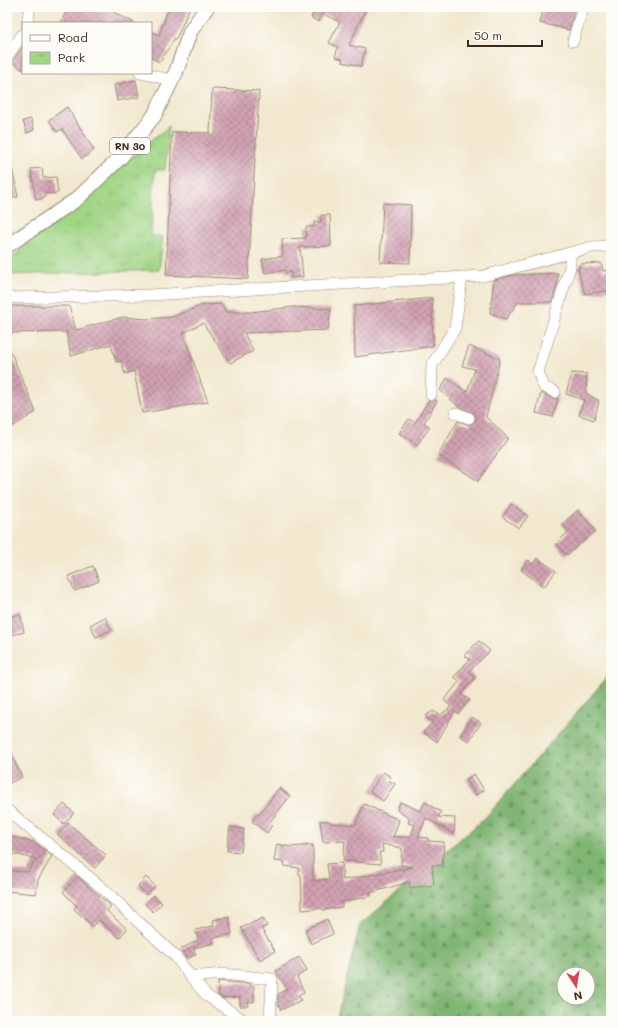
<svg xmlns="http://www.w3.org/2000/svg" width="618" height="1028" font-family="Mali,sans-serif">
<defs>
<pattern id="forest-firs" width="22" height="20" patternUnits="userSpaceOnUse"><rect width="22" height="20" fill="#80b673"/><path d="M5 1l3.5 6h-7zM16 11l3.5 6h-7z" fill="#6a945e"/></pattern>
<pattern id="park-tufts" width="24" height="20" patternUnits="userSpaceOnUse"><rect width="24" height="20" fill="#a0d586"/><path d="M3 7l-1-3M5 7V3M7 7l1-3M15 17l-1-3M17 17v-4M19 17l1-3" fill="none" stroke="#8bb773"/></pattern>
<pattern id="building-cross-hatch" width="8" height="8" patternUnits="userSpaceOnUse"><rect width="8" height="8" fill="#d2a2b3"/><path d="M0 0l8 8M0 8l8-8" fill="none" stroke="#ac8491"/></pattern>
</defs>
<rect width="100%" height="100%" fill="#fdfcf7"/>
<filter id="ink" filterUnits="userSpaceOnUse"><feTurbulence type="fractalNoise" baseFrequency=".025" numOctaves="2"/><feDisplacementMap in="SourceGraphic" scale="8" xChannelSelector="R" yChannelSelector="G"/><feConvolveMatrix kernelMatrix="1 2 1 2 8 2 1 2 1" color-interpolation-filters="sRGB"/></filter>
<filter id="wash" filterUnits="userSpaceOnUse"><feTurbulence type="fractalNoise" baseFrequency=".012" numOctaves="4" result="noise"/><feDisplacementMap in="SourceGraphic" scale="16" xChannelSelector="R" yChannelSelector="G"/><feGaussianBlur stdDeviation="0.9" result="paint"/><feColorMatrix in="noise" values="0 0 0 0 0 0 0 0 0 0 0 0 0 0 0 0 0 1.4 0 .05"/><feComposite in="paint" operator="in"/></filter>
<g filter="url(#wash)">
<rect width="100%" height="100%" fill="#f2e8cf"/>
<path fill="url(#forest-firs)" stroke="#5e7048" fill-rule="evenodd" d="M 611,673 L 611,1021 L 336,1021 L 360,925 L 486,817 ZM 564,974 L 588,974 L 588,998 L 564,998 Z"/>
<polygon fill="url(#park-tufts)" stroke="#6e8052" points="169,126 165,170 155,170 151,236 163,237 159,270 7,275 7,262"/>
<g id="blocks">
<g fill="url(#building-cross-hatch)">
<polygon points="68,7 108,7 107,9 135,23 61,23"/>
<polygon points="169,7 190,7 176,39 175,38 160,62 151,58 151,31 159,35"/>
<polygon points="308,7 367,7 349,45 365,49 361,66 342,62 343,59 335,57 338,47 329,43 340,22 323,14 319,22 311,18 315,10"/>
<polygon points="544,7 552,9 552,7 575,7 569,30 540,23"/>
<polygon points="23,46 23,70 12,62"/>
<polygon points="136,80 139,97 117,101 114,85"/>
<polygon points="212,89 259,91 248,279 166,275 172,132 210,133"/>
<polygon points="67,107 94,150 82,159 62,129 57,132 49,120"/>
<polygon points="31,119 34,130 27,133 23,121"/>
<polygon points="7,163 11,163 18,197 7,198"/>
<polygon points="42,168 43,178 56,177 58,193 44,194 45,198 36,200 31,169"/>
<polygon points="383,203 411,205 410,263 380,262"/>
<polygon points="321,215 330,215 331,246 300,247 303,277 291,278 291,272 286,273 285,270 265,273 262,259 283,256 282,239 306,238 306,227 314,227 314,222 321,222"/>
<polygon points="601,263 603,271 611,270 611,290 585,294 578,270 580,264"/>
<polygon points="558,273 557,285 552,302 518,302 506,319 490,313 494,280 514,275"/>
<polygon points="432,298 433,346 355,357 354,306"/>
<polygon points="221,304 226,312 251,312 293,307 331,309 328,330 244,333 253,351 230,363 203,323 183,333 208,402 142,413 134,371 125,374 121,361 116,362 111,344 71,356 66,332 7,333 7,306 69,306 76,330 123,317 147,319 172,317 203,305"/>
<polygon points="7,343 36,412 7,430"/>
<polygon points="469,346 500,359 486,417 508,438 478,481 438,455 458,421 470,425 476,420 474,413 459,407 440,390 447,378 467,392 475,369 462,366"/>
<polygon points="572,373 587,374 586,393 599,401 594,420 579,415 584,400 566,394"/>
<polygon points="541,393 552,398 558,398 553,417 536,413"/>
<polygon points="436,400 437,401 424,423 430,427 417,445 399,433 409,419 415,423 428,401"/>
<polygon points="511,504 528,516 519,528 502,517"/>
<polygon points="578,510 596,531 567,555 556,544 568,532 562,524"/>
<polygon points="537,558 556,571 544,587 521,570 528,560 533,564"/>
<polygon points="93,566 99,581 75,591 68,576"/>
<polygon points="20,614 24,632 7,636 7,618"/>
<polygon points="105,617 111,630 96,637 90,625"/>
<polygon points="479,641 490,651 469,671 475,678 461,694 470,700 458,714 455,711 437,742 423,732 433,722 425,716 433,711 440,715 451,707 444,700 460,681 454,677 470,659 464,655"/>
<polygon points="472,717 481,723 469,741 460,736"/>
<polygon points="7,746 22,777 7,784"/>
<polygon points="383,772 391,777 388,780 395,784 383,801 370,791"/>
<polygon points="474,774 484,790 476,795 466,779"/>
<polygon points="279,788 290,796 269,823 272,825 267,833 252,821 257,814 259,815"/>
<polygon points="400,802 420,811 425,802 441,812 438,817 455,818 454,834 426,818 418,837 428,838 428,841 444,842 442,866 432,865 434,885 410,888 409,882 370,893 371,896 342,902 342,907 323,910 322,908 302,910 301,875 299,875 299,868 284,866 285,862 274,861 277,844 291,847 313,845 313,881 329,879 327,864 342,863 343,880 413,867 401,865 402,848 382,844 383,852 379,852 381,864 343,861 345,841 323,842 320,821 330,821 330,823 355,825 364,804 399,820 393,837 410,837 415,825 408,823 410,819 397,810"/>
<polygon points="64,804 74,813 64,824 54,815"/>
<polygon points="68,823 106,855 95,868 58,835"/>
<polygon points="230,827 244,829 241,852 227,851"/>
<polygon points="12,837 34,842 52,856 38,880 36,894 7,891 7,871 28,872 36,859 9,853"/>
<polygon points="78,877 111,906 107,911 127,929 119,938 99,920 93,926 74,909 77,906 63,892"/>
<polygon points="146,877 155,886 147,895 138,886"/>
<polygon points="154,895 162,903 153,912 145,904"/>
<polygon points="229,917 232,934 212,938 214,943 193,948 196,954 187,959 181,949 198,940 195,930 214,926 213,920"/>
<polygon points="263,918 267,926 261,928 275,951 260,960 241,928"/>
<polygon points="327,919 333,934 311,944 305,930"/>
<polygon points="299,957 307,970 297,977 304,992 298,995 301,1000 281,1010 278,1004 278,994 287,989 276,971"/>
<polygon points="218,981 250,984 250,986 254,986 254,1002 248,1002 248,1006 240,1006 240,997 222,998 219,996"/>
</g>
</g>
</g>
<g filter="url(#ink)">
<use href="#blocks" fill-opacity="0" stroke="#968976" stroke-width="1"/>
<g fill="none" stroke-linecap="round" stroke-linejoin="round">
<g stroke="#968976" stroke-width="12">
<g id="minor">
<polyline points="27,23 30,7"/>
<polyline points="573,41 583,7"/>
<polyline points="7,56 23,34"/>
<polyline points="140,73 172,80"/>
<polyline points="7,298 149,295 483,276 592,247 611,246"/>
<polyline points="555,392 544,387 538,372 566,280 570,267 570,253"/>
<polyline points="431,395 432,365 455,328 462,277"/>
<polyline points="456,413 469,418"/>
<polyline points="7,810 100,886 176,957 191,977 207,996 245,1021"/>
<polyline points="7,974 7,978"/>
<polyline points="191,977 222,974 272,979 270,1021"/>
</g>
</g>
<g stroke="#968976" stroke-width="16">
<polyline id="major" points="7,246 77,199 120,158 154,116 176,72 190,32 207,7"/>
</g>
<use href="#minor" stroke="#fff" stroke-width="11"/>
<use href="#major" stroke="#fff" stroke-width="14"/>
</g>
</g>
<g text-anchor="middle" stroke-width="3.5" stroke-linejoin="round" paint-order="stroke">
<rect fill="#fdfcf7" stroke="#75695f" stroke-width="1" x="110" y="138" width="40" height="16" rx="3"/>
<g font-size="10" font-weight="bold" fill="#3b2a1e">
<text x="130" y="150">RN 30</text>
</g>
</g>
<rect width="618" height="1028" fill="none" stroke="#fdfcf7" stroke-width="24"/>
<rect x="22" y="22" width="130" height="52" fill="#fdfcf7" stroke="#afa8a0"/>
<rect x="30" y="35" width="20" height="6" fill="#ffffff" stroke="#afa8a0"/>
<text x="58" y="42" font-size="12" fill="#3b2a1e">Road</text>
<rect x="30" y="52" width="20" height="12" fill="url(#park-tufts)" stroke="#afa8a0"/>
<text x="58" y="62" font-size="12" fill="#3b2a1e">Park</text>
<g transform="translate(576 986) rotate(168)"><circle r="19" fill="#fdfcf7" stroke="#afa8a0"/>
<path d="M0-3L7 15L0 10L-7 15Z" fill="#d1495b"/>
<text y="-6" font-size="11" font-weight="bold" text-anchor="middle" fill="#3b2a1e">N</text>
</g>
<path d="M468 40v6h74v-6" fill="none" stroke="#3b2a1e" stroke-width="2"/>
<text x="474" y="40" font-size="12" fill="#3b2a1e" stroke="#fdfcf7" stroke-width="3" paint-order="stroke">50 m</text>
</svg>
